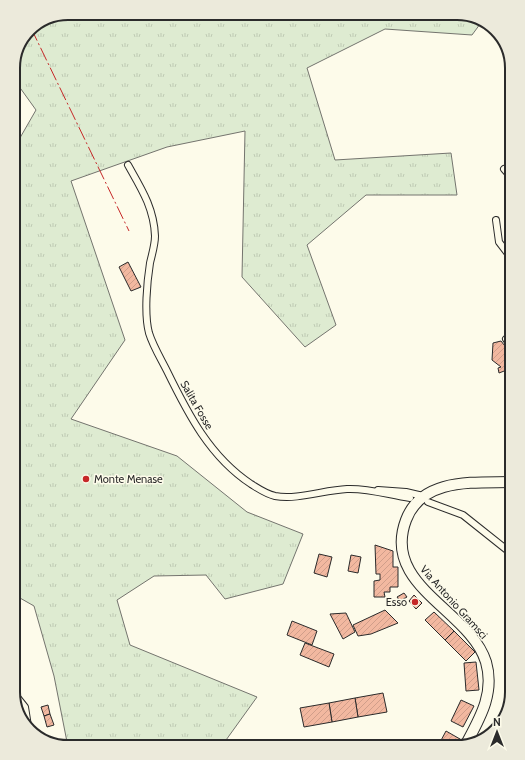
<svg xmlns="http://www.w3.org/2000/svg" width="525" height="760" font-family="Cabin,sans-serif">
<defs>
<pattern id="grass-tufts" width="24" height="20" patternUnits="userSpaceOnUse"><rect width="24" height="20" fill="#deebd1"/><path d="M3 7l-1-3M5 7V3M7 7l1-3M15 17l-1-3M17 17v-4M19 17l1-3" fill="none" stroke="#bfcab4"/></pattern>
<pattern id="building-hatch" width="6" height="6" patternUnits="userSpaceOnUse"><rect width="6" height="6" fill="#f2b8a0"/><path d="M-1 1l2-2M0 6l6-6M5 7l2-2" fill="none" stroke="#d09e8a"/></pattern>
</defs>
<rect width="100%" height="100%" fill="#fdfbea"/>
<polygon fill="url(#grass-tufts)" stroke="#74746e" points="69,13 460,13 483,20 472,35 385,29 307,68 335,160 451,153 457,195 366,195 307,245 336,325 305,347 242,277 245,131 167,147 71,181 125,340 71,419 177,456 247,512 303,534 283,584 225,599 206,575 154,576 117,600 130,645 257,697 221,747 68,747 54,676 34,606 13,594 13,150 36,110 13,78 13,65 32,27"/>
<g fill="url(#building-hatch)" stroke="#2b2b2b">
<polygon points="128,262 141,287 131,291 119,267"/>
<polygon points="501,341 512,355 508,364 511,363 512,368 499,373 498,368 501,367 492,360 493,343"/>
<polygon points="375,545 393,551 393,567 398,567 398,587 390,587 390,592 384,592 385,597 374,597 374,581 380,580 380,574 376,574"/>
<polygon points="319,554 332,557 327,577 314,573"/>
<polygon points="351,555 361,557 358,573 348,571"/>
<polygon points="404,593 407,597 400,601 397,597"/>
<polygon points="414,595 422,603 416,609 409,601"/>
<polygon points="385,610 398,623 371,634 358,636 353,625"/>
<polygon points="434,612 454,631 445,640 425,620"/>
<polygon points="346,613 355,632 343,639 330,614"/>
<polygon points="292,621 317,631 312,645 287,635"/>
<polygon points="454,631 475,652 466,661 445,640"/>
<polygon points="305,643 334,654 329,667 300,655"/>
<polygon points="476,662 479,690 466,691 464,663"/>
<polygon points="383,693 387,712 358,717 355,698"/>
<polygon points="355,698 358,717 332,722 329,703"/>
<polygon points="461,700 474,706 463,727 451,721"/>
<polygon points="329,703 332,722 304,727 300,708"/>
<polygon points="48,705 50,714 44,716 41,707"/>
<polygon points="50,714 54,725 47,727 44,716"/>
<polygon points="446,731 460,739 456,747 438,746"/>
</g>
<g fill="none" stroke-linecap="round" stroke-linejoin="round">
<g stroke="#2b2b2b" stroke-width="8">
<g id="minor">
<path d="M 128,165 C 141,188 154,208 155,236 C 155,245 152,254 150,263 C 147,282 144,314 149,333 C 153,346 161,359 167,371 C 188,414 210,457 251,484 C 259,489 266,494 275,496 C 298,500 324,490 347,489 C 369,488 389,495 410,498"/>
<polyline points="504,169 512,178"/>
<polyline points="496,220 499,242 512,259"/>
<polyline points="506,339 512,347"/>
<polyline points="378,490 406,492 423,496"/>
<polyline points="428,502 463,515 512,554"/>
<polyline points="13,692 25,707 28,726"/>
</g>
</g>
<g stroke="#2b2b2b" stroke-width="12">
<path id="primary" d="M 466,744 C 480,718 495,693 486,662 C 470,610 381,586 406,520 C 422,477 475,483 512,482"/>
</g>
<use href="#minor" stroke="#fdfbea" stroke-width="6"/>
<use href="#primary" stroke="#fdfbea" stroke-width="10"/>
<polyline stroke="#c62828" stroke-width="1" stroke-dasharray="14 3 2 3" stroke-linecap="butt" points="31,28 129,231"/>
</g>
<g fill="#c62828" stroke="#fdfbea" stroke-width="1.5">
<circle cx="86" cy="479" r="4"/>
<circle cx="415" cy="602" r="4"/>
</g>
<g text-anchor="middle" stroke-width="3" stroke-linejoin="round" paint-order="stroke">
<g font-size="11" fill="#2b2b2b" stroke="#fdfbea">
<text transform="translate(197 405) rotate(60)" y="4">Salita Fosse</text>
<text transform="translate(454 602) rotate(48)" y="4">Via Antonio Gramsci</text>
</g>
<g font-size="11" fill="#2b2b2b" stroke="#fdfbea" text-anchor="start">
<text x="94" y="483">Monte Menase</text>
<text x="407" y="606" text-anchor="end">Esso</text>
</g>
</g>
<path d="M0 0H525V760H0ZM68 20H457A48 48 0 0 1 505 68V692A48 48 0 0 1 457 740H68A48 48 0 0 1 20 692V68A48 48 0 0 1 68 20Z" fill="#eceadb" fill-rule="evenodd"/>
<path fill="none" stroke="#2b2b2b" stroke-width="2" d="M68 20H457A48 48 0 0 1 505 68V692A48 48 0 0 1 457 740H68A48 48 0 0 1 20 692V68A48 48 0 0 1 68 20Z"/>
<g transform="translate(497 732)" stroke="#fdfbea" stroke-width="3" paint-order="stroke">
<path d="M0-3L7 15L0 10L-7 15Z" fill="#2b2b2b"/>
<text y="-6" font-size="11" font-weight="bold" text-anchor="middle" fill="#2b2b2b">N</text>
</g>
</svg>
